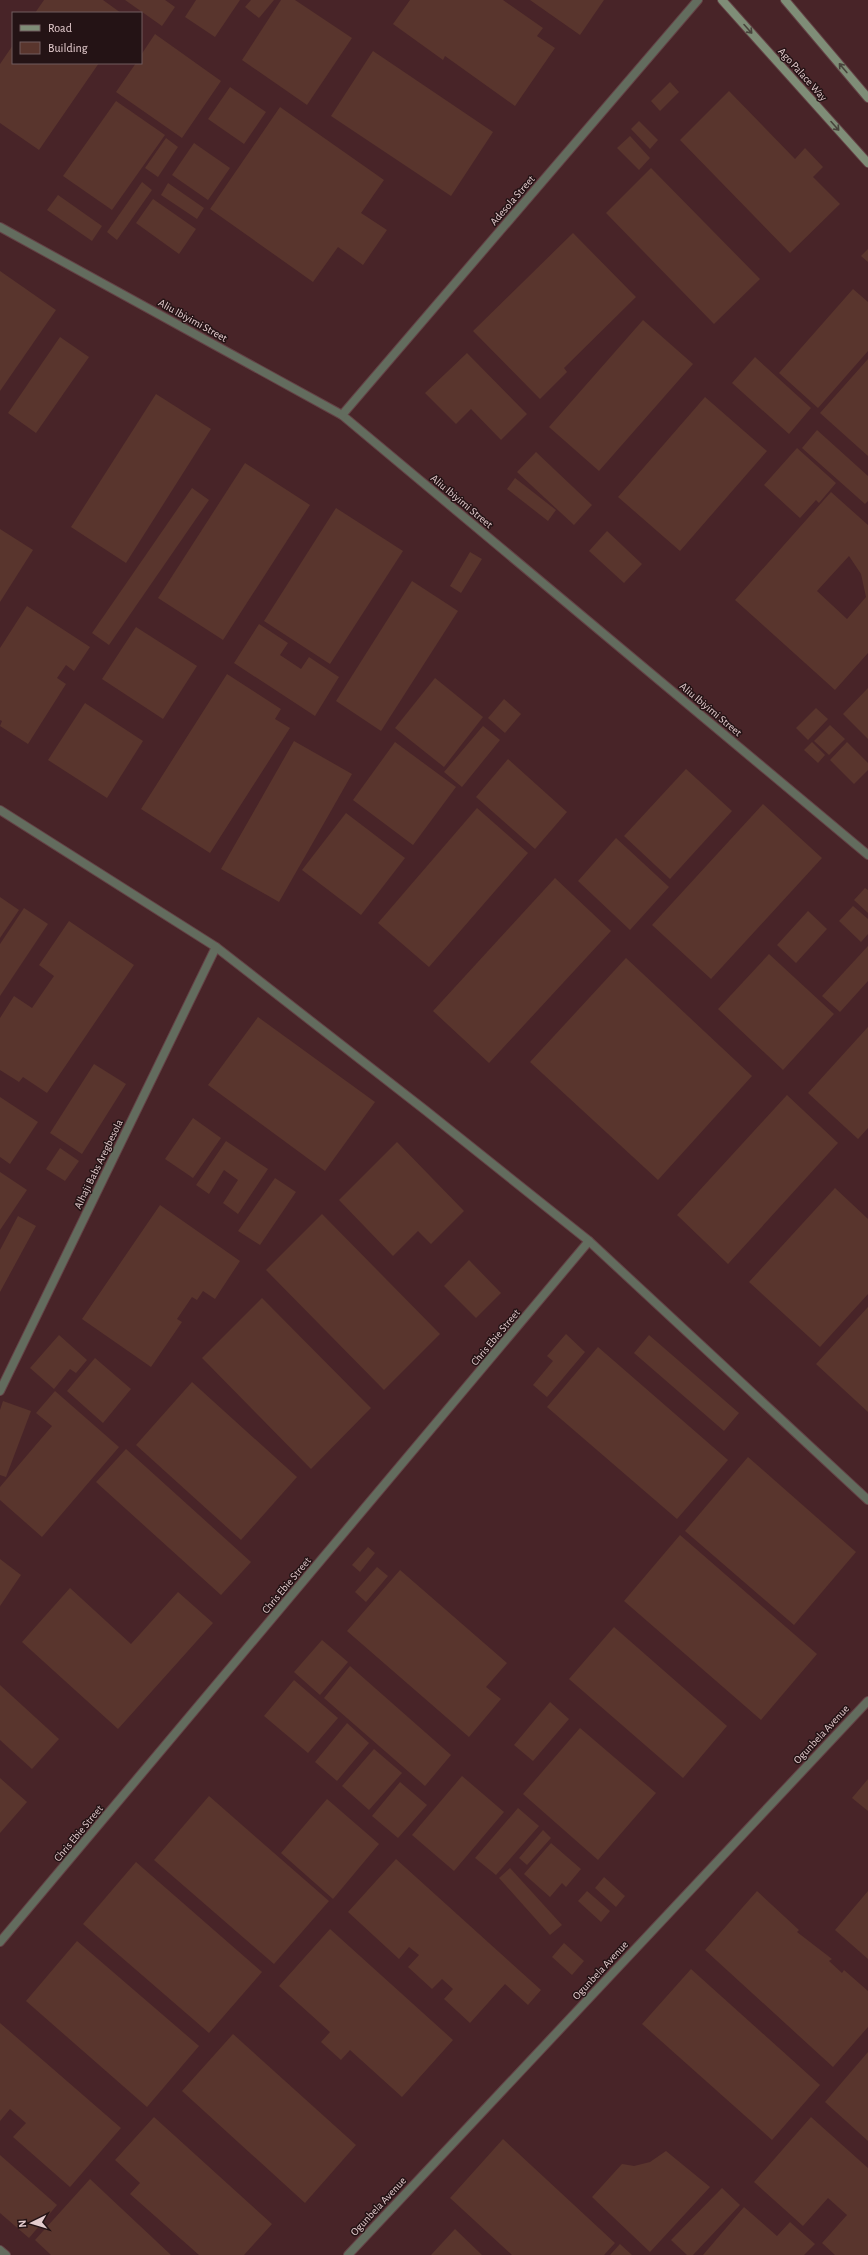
<svg xmlns="http://www.w3.org/2000/svg" width="868" height="2255" font-family="'Alegreya Sans',sans-serif">
<rect width="100%" height="100%" fill="#482428"/>
<g fill="#59352d" fill-rule="evenodd">
<polygon points="44,0 103,0 121,13 35,13"/>
<polygon points="125,0 165,0 175,7 162,26"/>
<polygon points="196,0 240,0 215,37 185,17"/>
<polygon points="251,0 274,0 259,18 245,7"/>
<polygon points="281,0 295,0 352,38 307,105 242,60"/>
<polygon points="410,0 503,0 543,28 537,36 555,48 515,106 445,56 443,60 393,24"/>
<polygon points="530,0 604,0 580,35"/>
<polygon points="155,34 221,81 182,138 116,92 136,63 141,63 141,55"/>
<polygon points="13,45 13,63 99,63 39,150 0,123 0,64"/>
<polygon points="373,51 493,132 451,196 331,116"/>
<polygon points="670,82 679,92 660,111 651,101"/>
<polygon points="230,87 266,112 244,144 208,119"/>
<polygon points="729,91 795,159 805,148 823,167 813,177 840,204 790,253 680,140"/>
<polygon points="116,101 165,135 112,210 63,176"/>
<polygon points="280,107 384,180 361,213 387,230 363,265 338,247 313,282 210,209"/>
<polygon points="639,121 658,140 650,149 631,129"/>
<polygon points="630,136 650,158 639,170 617,148"/>
<polygon points="166,138 178,147 158,177 145,168"/>
<polygon points="194,143 230,168 208,200 172,175"/>
<polygon points="651,168 760,279 714,324 606,213"/>
<polygon points="142,182 152,190 117,240 107,232"/>
<polygon points="168,183 204,208 197,219 161,195"/>
<polygon points="58,195 102,226 92,241 47,210"/>
<polygon points="153,199 196,229 179,254 136,223"/>
<polygon points="573,233 636,297 564,368 567,372 540,399 473,331"/>
<polygon points="868,249 868,262 861,256"/>
<polygon points="0,271 56,310 0,391"/>
<polygon points="853,289 868,302 868,351 818,408 779,373"/>
<polygon points="643,320 693,364 599,471 549,427"/>
<polygon points="60,337 89,357 36,433 8,413"/>
<polygon points="467,353 527,414 501,440 471,409 456,424 425,393"/>
<polygon points="755,357 811,408 789,434 732,383"/>
<polygon points="868,359 868,456 820,413"/>
<polygon points="156,394 211,429 126,563 71,527"/>
<polygon points="705,397 767,451 680,551 618,497"/>
<polygon points="817,430 868,476 868,501 865,504 802,448"/>
<polygon points="797,448 836,483 819,503 816,500 800,518 764,485"/>
<polygon points="536,452 592,505 574,525 517,472"/>
<polygon points="245,463 310,505 223,640 158,598"/>
<polygon points="515,478 556,510 548,521 507,489"/>
<polygon points="192,488 209,500 109,645 92,633"/>
<path d="M 831,492 L 868,525 L 868,653 L 835,690 L 735,600 ZM 849,556 L 861,574 L 866,597 L 847,619 L 817,591 Z"/>
<polygon points="336,508 403,551 330,664 264,621"/>
<polygon points="0,529 33,550 0,602"/>
<polygon points="607,531 642,564 624,583 589,551"/>
<polygon points="470,552 482,559 461,593 450,586"/>
<polygon points="412,581 458,611 381,731 336,701"/>
<polygon points="27,606 90,647 74,671 66,665 57,678 66,684 28,744 0,726 2,721 0,720 0,648"/>
<polygon points="259,624 288,643 280,655 301,669 309,657 339,677 315,716 234,663"/>
<polygon points="136,627 197,666 163,719 102,679"/>
<polygon points="227,674 281,709 275,719 290,728 210,853 141,809"/>
<polygon points="435,678 483,717 444,767 395,728"/>
<polygon points="868,688 868,739 843,714"/>
<polygon points="504,699 521,714 505,733 488,718"/>
<polygon points="85,703 143,741 107,798 48,760"/>
<polygon points="816,708 828,719 808,740 796,728"/>
<polygon points="830,725 845,739 829,755 814,741"/>
<polygon points="483,726 500,740 462,787 444,772"/>
<polygon points="294,741 352,774 279,902 221,869"/>
<polygon points="395,742 456,787 413,845 353,800"/>
<polygon points="812,742 825,755 818,763 804,750"/>
<polygon points="847,742 868,763 868,770 854,784 830,760"/>
<polygon points="508,759 567,812 535,849 476,797"/>
<polygon points="686,769 732,811 670,879 624,836"/>
<polygon points="763,804 822,858 711,979 652,925"/>
<polygon points="477,808 528,853 429,967 378,923"/>
<polygon points="346,813 405,858 361,915 302,870"/>
<polygon points="616,838 669,887 630,930 578,881"/>
<polygon points="555,878 611,931 489,1063 433,1011"/>
<polygon points="865,888 868,890 868,913 854,900"/>
<polygon points="0,897 19,910 0,938"/>
<polygon points="853,906 868,919 868,934 861,942 839,921"/>
<polygon points="24,908 48,924 0,996 0,944"/>
<polygon points="808,911 827,929 796,963 777,945"/>
<polygon points="69,921 134,965 47,1093 23,1077 19,1082 0,1070 0,1018 14,996 32,1008 54,976 39,965"/>
<polygon points="868,946 868,981 840,1012 822,996"/>
<polygon points="769,954 834,1014 783,1070 718,1009"/>
<polygon points="626,958 752,1076 658,1180 530,1062"/>
<polygon points="258,1017 375,1102 325,1171 208,1085"/>
<polygon points="868,1027 868,1128 858,1139 808,1093"/>
<polygon points="94,1064 126,1084 82,1154 50,1133"/>
<polygon points="787,1095 838,1143 728,1264 677,1215"/>
<polygon points="0,1097 38,1122 10,1164 0,1157"/>
<polygon points="193,1118 221,1138 193,1178 165,1159"/>
<polygon points="226,1141 268,1169 238,1214 223,1203 238,1180 224,1170 209,1194 196,1185"/>
<polygon points="397,1142 464,1211 431,1244 418,1231 393,1256 339,1200"/>
<polygon points="60,1148 79,1161 65,1181 46,1169"/>
<polygon points="0,1172 27,1190 0,1230"/>
<polygon points="275,1178 296,1192 260,1245 238,1231"/>
<polygon points="835,1188 868,1219 868,1294 820,1347 749,1282"/>
<polygon points="160,1205 240,1261 215,1299 203,1291 197,1300 192,1297 177,1319 182,1322 151,1367 82,1319"/>
<polygon points="322,1214 440,1334 384,1390 266,1270"/>
<polygon points="18,1216 36,1226 0,1292 0,1250"/>
<polygon points="469,1260 501,1293 476,1318 444,1286"/>
<polygon points="262,1298 371,1408 311,1469 202,1358"/>
<polygon points="868,1307 868,1412 816,1364"/>
<polygon points="566,1334 585,1352 547,1397 533,1385 553,1361 547,1356"/>
<polygon points="59,1335 87,1360 76,1373 70,1369 54,1389 30,1368"/>
<polygon points="649,1335 739,1413 724,1431 634,1353"/>
<polygon points="598,1347 728,1460 677,1519 547,1407"/>
<polygon points="95,1358 131,1389 103,1423 67,1391"/>
<polygon points="192,1382 297,1477 241,1540 136,1445"/>
<polygon points="55,1391 119,1447 42,1537 0,1500 0,1487 52,1426 36,1413"/>
<polygon points="3,1401 31,1411 6,1477 0,1475 0,1410"/>
<polygon points="126,1449 251,1562 221,1595 96,1482"/>
<polygon points="748,1457 856,1552 794,1625 685,1531"/>
<polygon points="680,1535 817,1654 761,1720 624,1601"/>
<polygon points="368,1547 375,1553 360,1572 352,1565"/>
<polygon points="0,1559 21,1575 0,1606"/>
<polygon points="377,1567 388,1576 366,1602 355,1592"/>
<polygon points="400,1570 507,1663 486,1687 501,1699 469,1737 347,1631"/>
<polygon points="70,1588 131,1644 178,1592 213,1623 118,1729 22,1642"/>
<polygon points="614,1627 727,1726 683,1778 569,1679"/>
<polygon points="322,1640 348,1662 320,1695 294,1672"/>
<polygon points="350,1666 451,1755 425,1786 324,1698"/>
<polygon points="294,1680 338,1718 308,1753 264,1716"/>
<polygon points="0,1685 59,1739 32,1769 0,1740"/>
<polygon points="550,1702 569,1719 533,1761 514,1745"/>
<polygon points="347,1723 369,1743 337,1781 315,1762"/>
<polygon points="580,1728 656,1793 598,1860 523,1794"/>
<polygon points="374,1749 402,1773 369,1810 342,1786"/>
<polygon points="462,1776 504,1812 454,1871 412,1835"/>
<polygon points="0,1778 27,1802 0,1833"/>
<polygon points="868,1779 868,1811 852,1798"/>
<polygon points="400,1782 427,1805 398,1838 372,1816"/>
<polygon points="209,1796 329,1901 274,1964 154,1860"/>
<polygon points="327,1799 379,1844 333,1899 281,1853"/>
<polygon points="518,1808 539,1826 496,1875 475,1858"/>
<polygon points="543,1830 551,1838 527,1865 519,1858"/>
<polygon points="551,1843 581,1869 566,1887 562,1883 550,1897 524,1874"/>
<polygon points="396,1859 541,1990 528,2005 505,1984 470,2023 444,1999 453,1989 442,1979 432,1989 408,1967 419,1955 409,1947 399,1959 348,1912"/>
<polygon points="136,1862 262,1972 209,2033 83,1924"/>
<polygon points="510,1868 562,1925 550,1935 499,1878"/>
<polygon points="604,1877 625,1896 616,1907 595,1888"/>
<polygon points="587,1891 610,1911 601,1922 578,1901"/>
<polygon points="757,1891 799,1930 797,1932 832,1959 829,1961 842,1973 844,1970 868,1991 868,2027 833,2067 705,1950"/>
<polygon points="868,1891 868,1959 835,1930"/>
<polygon points="330,1929 453,2040 402,2097 350,2050 341,2060 321,2042 330,2032 279,1986"/>
<polygon points="77,1941 199,2046 147,2107 26,2001"/>
<polygon points="564,1943 584,1961 572,1975 552,1957"/>
<polygon points="691,1969 820,2085 772,2140 642,2024"/>
<polygon points="0,2023 121,2128 70,2187 13,2137 26,2123 10,2109 0,2121"/>
<polygon points="233,2034 356,2145 305,2203 182,2091"/>
<polygon points="868,2052 868,2141 825,2102"/>
<polygon points="154,2117 272,2224 244,2255 199,2255 130,2194 140,2183 115,2160"/>
<polygon points="811,2117 868,2168 868,2255 835,2255 822,2243 847,2215 828,2198 803,2226 754,2182"/>
<polygon points="503,2139 615,2243 604,2255 512,2255 450,2198"/>
<polygon points="666,2151 710,2187 650,2252 592,2197 622,2164 634,2166 650,2162"/>
<polygon points="0,2155 57,2205 29,2238 0,2213"/>
<polygon points="90,2179 171,2255 51,2255 35,2240"/>
<polygon points="722,2188 740,2205 693,2255 687,2255 671,2240"/>
<polygon points="744,2207 777,2236 790,2222 815,2244 804,2255 703,2255"/>
<polygon points="455,2229 482,2255 431,2255"/>
<polygon points="620,2244 632,2255 610,2255"/>
</g>
<g fill="none" stroke-linecap="round" stroke-linejoin="round">
<g stroke="#644246" stroke-width="10">
<g id="minor">
<polyline points="0,227 342,415 868,855"/>
<polyline points="342,415 698,0"/>
<polyline points="0,810 216,947 425,1110 589,1241 868,1500"/>
<polyline points="0,1391 216,947"/>
<polyline points="0,1942 589,1241"/>
<polyline points="0,2250 6,2255"/>
<polyline points="348,2255 868,1701"/>
</g>
</g>
<g stroke="#644246" stroke-width="10">
<g id="secondary">
<polyline points="722,0 868,163"/>
<polyline points="785,0 868,98"/>
</g>
</g>
<use href="#minor" stroke="#636c5e" stroke-width="8"/>
<use href="#secondary" stroke="#7f8d77" stroke-width="8"/>
</g>
<defs><path id="oneway-shaft" d="M-6 0H5M1.5-3L5.5 0L1.5 3" fill="none" stroke-width="1.6" stroke-linecap="round" stroke-linejoin="round"/></defs>
<g stroke="#48443c">
<use href="#oneway-shaft" transform="translate(748 29) rotate(48)"/>
<use href="#oneway-shaft" transform="translate(843 68) rotate(-130)"/>
<use href="#oneway-shaft" transform="translate(835 126) rotate(48)"/>
</g>
<g text-anchor="middle" stroke-width="3" stroke-linejoin="round" paint-order="stroke">
<g font-size="11" fill="#e4ccce" stroke="#241315">
<text transform="translate(803 74) rotate(48)" y="4">Ago Palace Way</text>
<text transform="translate(512 200) rotate(-49)" y="4">Adesola Street</text>
<text transform="translate(193 320) rotate(29)" y="4">Aliu Ibiyimi Street</text>
<text transform="translate(462 501) rotate(40)" y="4">Aliu Ibiyimi Street</text>
<text transform="translate(711 709) rotate(40)" y="4">Aliu Ibiyimi Street</text>
<text transform="translate(98 1164) rotate(-64)" y="4">Alhaji Babs Aregbesola</text>
<text transform="translate(495 1337) rotate(-50)" y="4">Chris Ebie Street</text>
<text transform="translate(286 1585) rotate(-50)" y="4">Chris Ebie Street</text>
<text transform="translate(821 1734) rotate(-47)" y="4">Ogunbela Avenue</text>
<text transform="translate(78 1833) rotate(-50)" y="4">Chris Ebie Street</text>
<text transform="translate(600 1970) rotate(-47)" y="4">Ogunbela Avenue</text>
<text transform="translate(378 2206) rotate(-47)" y="4">Ogunbela Avenue</text>
</g>
</g>
<rect x="12" y="12" width="130" height="52" fill="#241315" stroke="#715d5f"/>
<rect x="20" y="25" width="20" height="6" fill="#7f8d77" stroke="#715d5f"/>
<text x="48" y="32" font-size="12" fill="#e4ccce">Road</text>
<rect x="20" y="42" width="20" height="12" fill="#59352d" stroke="#715d5f"/>
<text x="48" y="52" font-size="12" fill="#e4ccce">Building</text>
<g transform="translate(32 2223) rotate(265)" stroke="#241315" stroke-width="3" paint-order="stroke">
<path d="M0-3L7 15L0 10L-7 15Z" fill="#e4ccce"/>
<text y="-6" font-size="11" font-weight="bold" text-anchor="middle" fill="#e4ccce">N</text>
</g>
</svg>
